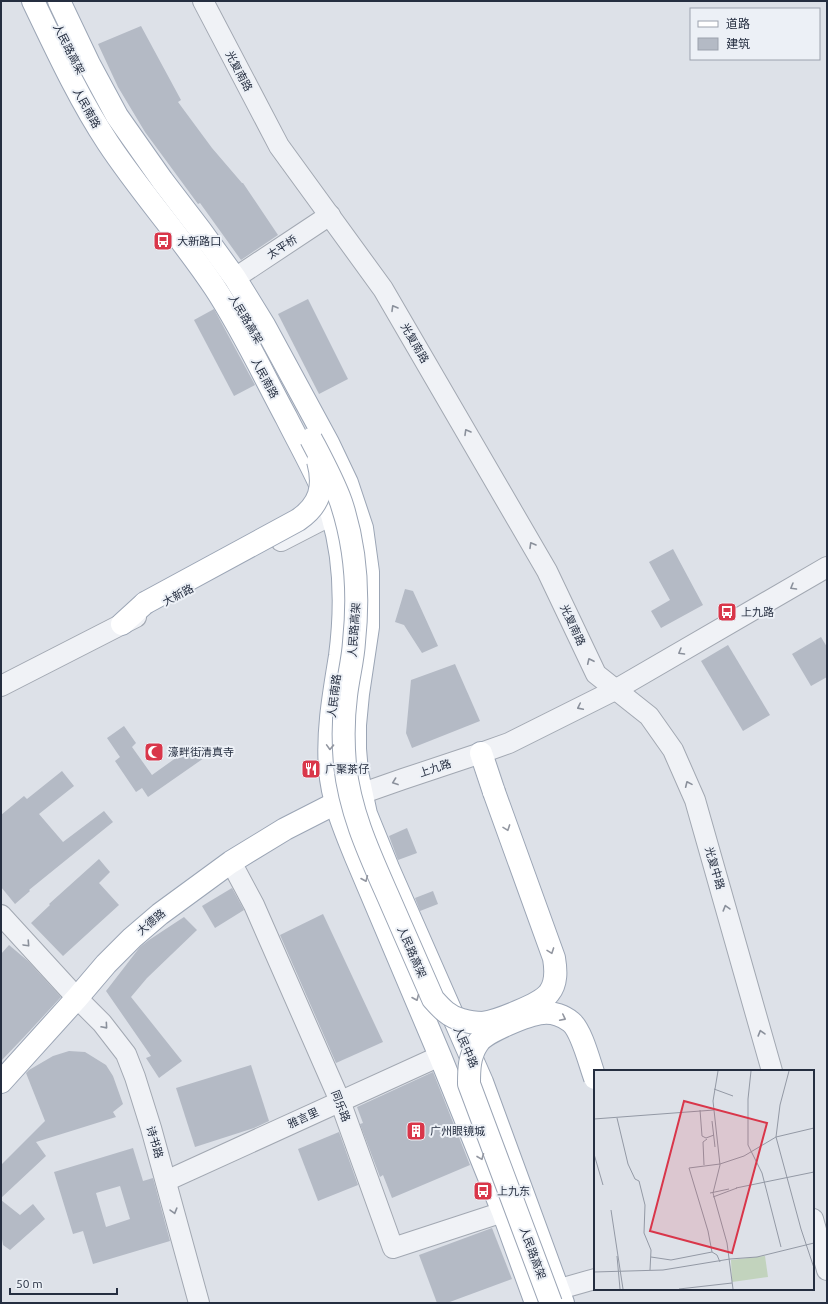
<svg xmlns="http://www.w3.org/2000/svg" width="828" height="1304" font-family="Ubuntu,'Noto Sans SC',sans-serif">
<rect width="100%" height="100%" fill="#dde1e8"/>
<g fill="#b4bac5" fill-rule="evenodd">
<polygon points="141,26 181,100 178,102 212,148 242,183 243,183 278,235 241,260 200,203 198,204 145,132 118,87 98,44"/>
<polygon points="308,299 348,379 319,394 278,314"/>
<polygon points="214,309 255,385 234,396 194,320"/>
<polygon points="673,549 703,605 661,628 651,611 670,600 649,562"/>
<polygon points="405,589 413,591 438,646 422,653 404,625 395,622"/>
<polygon points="821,637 827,647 827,677 811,686 792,654"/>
<polygon points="728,645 770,715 743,731 701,661"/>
<polygon points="455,664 480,721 412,748 406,733 411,680"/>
<polygon points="124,726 136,743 132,747 152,775 194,745 204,758 148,797 142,788 136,792 115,761 120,757 107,738"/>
<polygon points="62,771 74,786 39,814 63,842 104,811 113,822 29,890 30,891 15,904 1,887 1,815 24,796 27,799"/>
<polygon points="407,828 417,853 398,860 389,836"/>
<polygon points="99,859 110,872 99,883 119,905 63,956 31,923 50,905 49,904"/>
<polygon points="232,888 244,910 215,928 202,906"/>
<polygon points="433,891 438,904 420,911 415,898"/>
<polygon points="323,914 383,1042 336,1063 280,935"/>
<polygon points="184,917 197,930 147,978 131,997 182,1061 159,1078 146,1058 151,1056 106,991 140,947 149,940"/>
<polygon points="9,945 28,961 61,997 24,1037 1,1061 1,954"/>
<polygon points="69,1051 85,1052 106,1065 113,1076 123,1104 113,1112 116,1117 36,1142 46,1156 1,1198 1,1165 45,1121 26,1073 29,1070 53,1056"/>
<polygon points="251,1065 269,1121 254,1128 195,1147 176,1088"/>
<polygon points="433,1072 470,1165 392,1198 383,1175 380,1177 360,1124 363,1123 357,1107"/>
<polygon points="339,1132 358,1185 318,1201 298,1149"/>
<path d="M 133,1148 L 143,1181 L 153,1178 L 170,1241 L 93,1264 L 83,1231 L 73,1234 L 54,1172 ZM 120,1186 L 130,1219 L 106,1227 L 96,1193 Z"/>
<polygon points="1,1200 20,1215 33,1204 45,1219 10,1250 3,1245 1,1233"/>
<polygon points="492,1228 512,1279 447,1303 437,1303 419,1255"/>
</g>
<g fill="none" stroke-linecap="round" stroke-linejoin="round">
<g stroke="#a2a8b2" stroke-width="22">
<g id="minor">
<polyline points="203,1 279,146 383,289 547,571 596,674 649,716 673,750 695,800 772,1071"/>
<polyline points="235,278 330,215"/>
<polyline points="281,541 345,508"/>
<polyline points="1,686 136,617"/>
<polyline points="346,799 403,779 481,753 509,743 615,690 827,567"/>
<polyline points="231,862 254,905 340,1101 393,1248 503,1212"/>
<polyline points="1,915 77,998 102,1023 126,1054 135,1077 151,1128 199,1303"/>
<polyline points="166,1181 440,1056"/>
<polyline points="813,1219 827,1270"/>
<polyline points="542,1294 595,1279"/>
</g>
</g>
<g stroke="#9ba5b5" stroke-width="24">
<g id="major">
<path d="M 33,1 C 56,49 79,99 108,143 C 141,193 182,238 215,288 C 242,329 263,374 286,417 C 301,447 322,483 332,515 C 346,561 346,609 340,656 C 334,693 327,731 330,769 C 332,799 344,828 355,855 L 440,1056 L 503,1212 L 536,1303"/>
<polyline points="59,1 89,64 117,116 162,180 201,231 235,278 264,325 328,443 347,483 362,528 368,572 368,627 358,694 355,725 355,749 357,772 366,814 388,868 482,1082 563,1303"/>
<polyline points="122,624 145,603"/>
<polyline points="481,753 494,792"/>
<polyline points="1,1082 77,998 106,964 132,938 160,914 231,862 285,829 336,803"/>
</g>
</g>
<use href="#minor" stroke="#f0f2f6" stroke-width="20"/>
<use href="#major" stroke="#fff" stroke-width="22"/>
<g stroke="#9ba5b5" stroke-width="24" stroke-linecap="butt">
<g id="major-bridge">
<path d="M 311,439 C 322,460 333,480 341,502 C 356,547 359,595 354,642 C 353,660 348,678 346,696 C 343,719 343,742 345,765 C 350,812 369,853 388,896 C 403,930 418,965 433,999 C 441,1008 449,1017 462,1020 C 468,1022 476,1023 483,1023 C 497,1021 541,1004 549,993 C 557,983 556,970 554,958 L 494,792"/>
<path d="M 145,603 L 298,520 C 320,505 325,487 318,461"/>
<path d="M 551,1303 L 469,1084 C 469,1070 469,1056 478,1043 C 485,1032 529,1014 543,1013 C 553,1012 564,1016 571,1022 C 582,1031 590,1065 595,1078"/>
</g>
</g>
<use href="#major-bridge" stroke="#fff" stroke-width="22"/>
</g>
<defs><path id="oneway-chevron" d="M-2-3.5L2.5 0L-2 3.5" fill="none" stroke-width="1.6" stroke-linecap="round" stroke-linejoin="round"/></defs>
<g stroke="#8a909b">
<use href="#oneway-chevron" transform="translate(394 308) rotate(-120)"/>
<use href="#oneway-chevron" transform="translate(467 432) rotate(-120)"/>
<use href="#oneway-chevron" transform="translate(532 545) rotate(-120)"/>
<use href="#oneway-chevron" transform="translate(793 587) rotate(150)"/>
<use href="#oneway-chevron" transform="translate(681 652) rotate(150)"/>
<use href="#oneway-chevron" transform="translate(590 661) rotate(-115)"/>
<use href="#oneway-chevron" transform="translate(580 707) rotate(154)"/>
<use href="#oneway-chevron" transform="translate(395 782) rotate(160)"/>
<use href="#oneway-chevron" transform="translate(688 784) rotate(-114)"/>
<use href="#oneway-chevron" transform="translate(726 908) rotate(-106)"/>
<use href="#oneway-chevron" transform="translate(27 944) rotate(47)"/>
<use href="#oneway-chevron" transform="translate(105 1026) rotate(49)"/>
<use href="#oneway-chevron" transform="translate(761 1033) rotate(-106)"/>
<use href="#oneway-chevron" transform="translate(174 1211) rotate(74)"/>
</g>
<g stroke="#9296a0">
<use href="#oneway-chevron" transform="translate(330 747) rotate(92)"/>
<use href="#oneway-chevron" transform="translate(507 828) rotate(70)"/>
<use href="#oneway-chevron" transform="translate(365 879) rotate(67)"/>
<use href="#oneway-chevron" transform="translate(551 951) rotate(70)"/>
<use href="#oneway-chevron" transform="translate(416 998) rotate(67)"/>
<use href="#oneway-chevron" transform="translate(563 1018) rotate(27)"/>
<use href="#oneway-chevron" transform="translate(481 1157) rotate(68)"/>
</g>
<defs>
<g id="bus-square" transform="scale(1)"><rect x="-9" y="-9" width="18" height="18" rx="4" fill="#d9364a" stroke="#ecf0f6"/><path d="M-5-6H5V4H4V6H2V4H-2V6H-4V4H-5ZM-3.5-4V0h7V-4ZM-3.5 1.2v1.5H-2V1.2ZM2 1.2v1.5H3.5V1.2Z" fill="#fff"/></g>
<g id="mosque-square" transform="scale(1)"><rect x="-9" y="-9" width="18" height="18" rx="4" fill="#d9364a" stroke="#ecf0f6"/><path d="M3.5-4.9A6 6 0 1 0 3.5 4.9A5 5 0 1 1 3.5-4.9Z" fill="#fff"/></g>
<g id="restaurant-square" transform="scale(1)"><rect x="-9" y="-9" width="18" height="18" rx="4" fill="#d9364a" stroke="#ecf0f6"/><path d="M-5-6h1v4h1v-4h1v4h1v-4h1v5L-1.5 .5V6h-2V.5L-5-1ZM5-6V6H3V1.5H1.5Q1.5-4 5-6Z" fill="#fff"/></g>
<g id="building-square" transform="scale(1)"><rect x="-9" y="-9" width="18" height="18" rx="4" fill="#d9364a" stroke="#ecf0f6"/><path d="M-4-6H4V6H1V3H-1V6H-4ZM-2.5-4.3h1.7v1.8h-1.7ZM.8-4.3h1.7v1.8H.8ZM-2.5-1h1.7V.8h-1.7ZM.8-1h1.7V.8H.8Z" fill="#fff"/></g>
</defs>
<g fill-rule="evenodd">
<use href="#bus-square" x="163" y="241"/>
<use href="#bus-square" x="727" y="612"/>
<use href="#mosque-square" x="154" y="752"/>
<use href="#restaurant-square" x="311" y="769"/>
<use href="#building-square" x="416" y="1131"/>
<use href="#bus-square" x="483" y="1191"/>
</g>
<g text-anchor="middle" stroke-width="4" stroke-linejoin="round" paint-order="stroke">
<g font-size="11" fill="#252e40" stroke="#ecf0f6">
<text transform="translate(69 49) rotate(63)" y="4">人民路高架</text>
<text transform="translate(239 71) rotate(62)" y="4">光复南路</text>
<text transform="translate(87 108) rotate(61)" y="4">人民南路</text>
<text transform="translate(282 247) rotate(-33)" y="4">太平桥</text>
<text transform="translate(246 319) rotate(59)" y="4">人民路高架</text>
<text transform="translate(415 343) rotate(60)" y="4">光复南路</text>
<text transform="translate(265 378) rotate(62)" y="4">人民南路</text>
<text transform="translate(178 595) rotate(-28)" y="4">大新路</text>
<text transform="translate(573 625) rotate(65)" y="4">光复南路</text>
<text transform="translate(354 630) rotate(-86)" y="4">人民路高架</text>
<text transform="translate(334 696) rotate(-83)" y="4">人民南路</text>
<text transform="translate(435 768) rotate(-18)" y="4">上九路</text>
<text transform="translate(715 868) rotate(74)" y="4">光复中路</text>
<text transform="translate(151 922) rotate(-40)" y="4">大德路</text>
<text transform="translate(412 952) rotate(66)" y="4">人民路高架</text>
<text transform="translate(466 1047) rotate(66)" y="4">人民中路</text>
<text transform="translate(341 1106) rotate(69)" y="4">同乐路</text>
<text transform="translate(303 1118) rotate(-25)" y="4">雅言里</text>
<text transform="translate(155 1142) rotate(74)" y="4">诗书路</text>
<text transform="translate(533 1253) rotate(70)" y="4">人民路高架</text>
</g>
<g font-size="11" fill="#252e40" stroke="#ecf0f6" text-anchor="start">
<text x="177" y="245">大新路口</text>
<text x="741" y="616">上九路</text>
<text x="168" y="756">濠畔街清真寺</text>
<text x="325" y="773">广聚茶仔</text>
<text x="430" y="1135">广州眼镜城</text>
<text x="497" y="1195">上九东</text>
</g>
</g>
<g transform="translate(594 1070)">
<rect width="220" height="220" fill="#dde1e8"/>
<path d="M 171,186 L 174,207 L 138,212 L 137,190 Z" fill="#c2d3bd"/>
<path fill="none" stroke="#9399a5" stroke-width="1" d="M 124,1 L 119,31 L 126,95 L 119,123 L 133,173 L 139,219M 157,1 L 154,29 L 154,75 L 168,103 L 187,177M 195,1 L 186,35 L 182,67 L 207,159 L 220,198M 120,19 L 139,26M 106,40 L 108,66 L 112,68 L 120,65M 23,48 L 34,94 L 41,109 L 45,111 L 51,135 L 50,163 L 57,180 L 56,200M 0,49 L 120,40M 118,51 L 121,77M 0,84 L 9,115M 126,94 L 150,86 L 182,67 L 220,58M 110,95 L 109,72 L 113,69M 142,118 L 220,102M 116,123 L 135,119M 119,127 L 143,118M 17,140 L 29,219M 118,182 L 114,161 L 95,98 L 126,94M 23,186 L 26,219M 57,187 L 77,190 L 118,182 L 123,185 L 126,192M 136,189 L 163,187 L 220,173M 0,202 L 69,200 L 136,189M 85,219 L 138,213"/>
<path fill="#d9364a" fill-opacity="0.15" stroke="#d9364a" stroke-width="2" d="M 90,31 L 173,53 L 138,183 L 56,161 Z"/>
<rect width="220" height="220" fill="none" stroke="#252e40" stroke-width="2"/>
</g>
<rect width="828" height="1304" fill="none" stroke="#252e40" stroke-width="4"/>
<rect x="690" y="8" width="130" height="52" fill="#ecf0f6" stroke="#9ca2ad"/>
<rect x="698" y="21" width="20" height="6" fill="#ffffff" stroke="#9ca2ad"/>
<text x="726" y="28" font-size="12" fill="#252e40">道路</text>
<rect x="698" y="38" width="20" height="12" fill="#b4bac5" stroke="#9ca2ad"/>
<text x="726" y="48" font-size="12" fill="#252e40">建筑</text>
<path d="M10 1288v6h107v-6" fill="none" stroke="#252e40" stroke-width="2"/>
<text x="16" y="1288" font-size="12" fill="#252e40" stroke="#ecf0f6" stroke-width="3" paint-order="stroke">50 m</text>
</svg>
